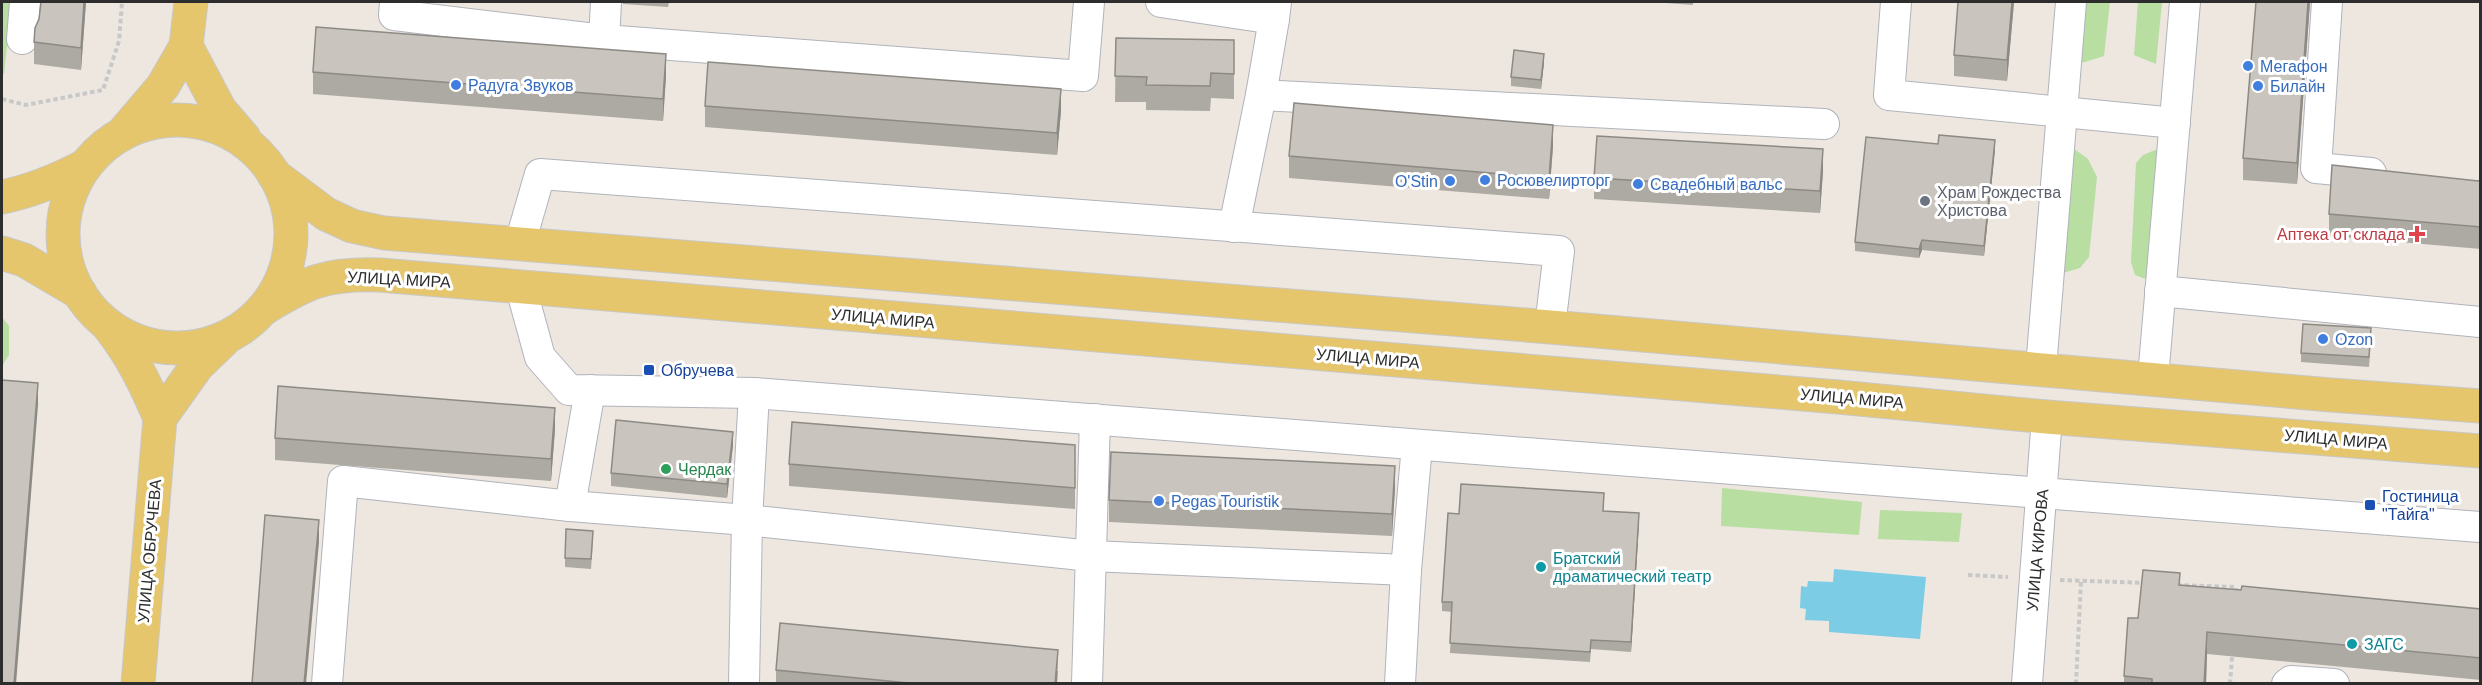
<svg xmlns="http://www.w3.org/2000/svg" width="2482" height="685" font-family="Helvetica,sans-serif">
<rect width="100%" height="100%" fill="#ede7e0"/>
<g fill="#b8dea2">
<polygon points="2,2 12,2 4,74 2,74"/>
<polygon points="2080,2 2110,2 2104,56 2075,65"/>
<polygon points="2138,2 2162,2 2156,64 2134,55"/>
<polygon points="2073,148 2088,159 2097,177 2089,257 2080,268 2063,273"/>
<polygon points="2160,148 2151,281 2135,275 2131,262 2136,163 2143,155"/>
<polygon points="2,317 9,326 9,355 2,366"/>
<polygon points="1722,488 1862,502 1859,535 1721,526"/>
<polygon points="1880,510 1962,513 1959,542 1878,539"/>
</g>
<polygon fill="#7dcce5" points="1834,569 1926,577 1920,639 1829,632 1829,621 1805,620 1806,609 1800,608 1801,586 1807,587 1808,581 1833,582"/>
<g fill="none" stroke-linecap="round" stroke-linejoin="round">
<g stroke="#b1b3bb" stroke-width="32">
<g id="minor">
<polyline points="395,2 394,15 604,40 606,2"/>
<polyline points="1161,2 1274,19 1276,2"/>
<polyline points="1896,2 1889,95 2175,123"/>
<polyline points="2327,2 2316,168 2371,173"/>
<polyline points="22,39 25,2"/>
<polyline points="604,40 1083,76 1089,2"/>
<polyline points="1261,95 1824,124"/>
<polyline points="1234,227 1261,95 1274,19"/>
<polyline points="520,243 540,174 1559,251 1550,327"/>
<polyline points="521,288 540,357 569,390 754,393 2480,527"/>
<polyline points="2160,291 2480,322"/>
<polyline points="2041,368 2071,2"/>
<polyline points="2153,378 2185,2"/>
<polyline points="570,506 747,520 754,393"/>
<polyline points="327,684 343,481 570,506 590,390"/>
<polyline points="744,684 747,520 1091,556 1406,570 1417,445"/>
<polyline points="1087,684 1095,419"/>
<polyline points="1400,684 1406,570"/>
<polyline points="2027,684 2047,417"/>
<polyline points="2287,684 2291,681 2334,684"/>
</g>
</g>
<g stroke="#c8c8c8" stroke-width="35">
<g id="major">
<polyline points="186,46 220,110 244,138"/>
<circle cx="177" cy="234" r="114"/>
<polyline points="122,134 163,86 186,46 191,2"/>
<polyline points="274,175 326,214 352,226 384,233 1550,327 2331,395 2480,406"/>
<path d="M 2,197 C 32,191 58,180 85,166"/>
<polyline points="2,253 24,260 80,293"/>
<path d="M 263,309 C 307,282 326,273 380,275 L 1838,397 L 2047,417 L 2480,451"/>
<path d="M 110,328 C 132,356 146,385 160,418 L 138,684"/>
<polyline points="160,418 197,366 225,339"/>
</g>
</g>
<g stroke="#c8c8c8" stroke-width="4" stroke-dasharray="4.5 3" stroke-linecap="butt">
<polyline points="2,99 26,105 103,90 119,41 122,2"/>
<polyline points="1968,575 2008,577"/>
<polyline points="2060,580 2146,583"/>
<polyline points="2177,585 2236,587 2236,593"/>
<polyline points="2076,684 2081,580"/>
<polyline points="2230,684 2232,657"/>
</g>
<use href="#minor" stroke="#fff" stroke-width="30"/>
<use href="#major" stroke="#e5c66d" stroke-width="33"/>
</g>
<g fill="#ada9a3">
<polygon points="41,2 86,2 81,70 34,64 34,42 39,19"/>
<polygon points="623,2 669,2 668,7 623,4"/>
<polygon points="1652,2 1693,2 1693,5"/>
<polygon points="1958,2 2014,2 2007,81 1954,76 1954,55"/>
<polygon points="2256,2 2310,2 2297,184 2243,180 2243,158"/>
<polygon points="1116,38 1234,40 1234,99 1211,98 1210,111 1146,110 1146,102 1115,102"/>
<polygon points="1544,63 1541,89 1511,86 1511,77"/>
<polygon points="313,72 666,76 663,121 313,94"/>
<polygon points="705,106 1061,111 1057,155 705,127"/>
<polygon points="1553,146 1549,199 1289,178 1289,156"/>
<polygon points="1995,150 1984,256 1922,250 1919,258 1855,251 1855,242"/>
<polygon points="1823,171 1820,213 1594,199 1594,178"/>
<polygon points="2481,180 2481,249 2329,236 2329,214"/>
<polygon points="2371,338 2369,367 2301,362 2301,353"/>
<polygon points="555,429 551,481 275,460 275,438"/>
<polygon points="733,445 727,498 611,486 611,473"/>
<polygon points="1075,445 1075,509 789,486 789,464"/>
<polygon points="1395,488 1392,536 1109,522 1109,500"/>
<polygon points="1604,511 1639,522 1631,652 1591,649 1590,662 1450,653 1452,612 1442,611 1442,602 1459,514"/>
<polygon points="593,540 591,569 565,567 565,558"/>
<polygon points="2180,585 2481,609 2481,680 2207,654 2206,684 2124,684 2124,676 2138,618"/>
<polygon points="776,670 1058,671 1057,684 776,684"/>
</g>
<g fill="#8d8a85">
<polygon points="84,2 86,2 81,70 81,48"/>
<polygon points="2012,2 2014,2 2007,81 2007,60"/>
<polygon points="2308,2 2310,2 2297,184 2297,163"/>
<polygon points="666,54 666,76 663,121 663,99"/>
<polygon points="1544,54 1544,63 1541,89 1541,80"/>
<polygon points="1061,89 1061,111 1057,155 1057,133"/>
<polygon points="1553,125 1553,146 1549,199 1549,178"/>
<polygon points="1995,140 1995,150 1984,256 1984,246"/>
<polygon points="1823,149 1823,171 1820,213 1820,191"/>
<polygon points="1922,240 1922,250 1919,258 1919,249"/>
<polygon points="38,383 38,405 16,684 14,684"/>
<polygon points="555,408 555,429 551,481 551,459"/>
<polygon points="733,432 733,445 727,498 727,484"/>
<polygon points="1395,466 1395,488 1392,536 1392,514"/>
<polygon points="1639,513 1639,522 1631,652 1631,642"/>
<polygon points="319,520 319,542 306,684 304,684"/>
<polygon points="2207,632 2207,654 2206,684 2204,684"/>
<polygon points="1058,650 1057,684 1055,684"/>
</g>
<g fill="#c9c5be" stroke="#8d8a85" stroke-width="1.5">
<polygon points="41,2 84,2 81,48 34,42 35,28 39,19"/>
<polygon points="1958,2 2012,2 2007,60 1954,55"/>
<polygon points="2256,2 2308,2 2297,163 2243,158"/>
<polygon points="316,27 666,54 663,99 313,72"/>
<polygon points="1116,38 1234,40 1234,74 1211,73 1210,86 1146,85 1147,77 1115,76"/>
<polygon points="1514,50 1544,54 1541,80 1511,77"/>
<polygon points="708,62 1061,89 1057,133 705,106"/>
<polygon points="1294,103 1553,125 1549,178 1289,156"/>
<polygon points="1939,135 1995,140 1984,246 1922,240 1919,249 1855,242 1866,137 1938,144"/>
<polygon points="1597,136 1823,149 1820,191 1594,178"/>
<polygon points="2332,165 2478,181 2481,180 2481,227 2329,214"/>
<polygon points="2303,324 2371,328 2369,357 2301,353"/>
<polygon points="2,380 38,383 14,684 2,684"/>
<polygon points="278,386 555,408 551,459 275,438"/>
<polygon points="616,420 733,432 727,484 611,473"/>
<polygon points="792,422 1075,445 1075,488 789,464"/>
<polygon points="1111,452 1395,466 1392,514 1109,500"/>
<polygon points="1461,484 1604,493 1603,511 1639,513 1631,642 1591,640 1590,652 1450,643 1452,602 1442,602 1448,513 1459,514"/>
<polygon points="265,515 319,520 304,684 252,684"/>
<polygon points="566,529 593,531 591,559 565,558"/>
<polygon points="2143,570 2180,573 2179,585 2241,590 2242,586 2481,609 2481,658 2207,632 2204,684 2152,684 2152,679 2124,676 2128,618 2138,618"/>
<polygon points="780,623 1058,650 1055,684 919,684 776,670"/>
</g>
<g fill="#3f7fe0" stroke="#fff" stroke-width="2">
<circle cx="2248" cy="66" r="6"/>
<circle cx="456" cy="85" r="6"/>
<circle cx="2258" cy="86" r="6"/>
<circle cx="1485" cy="180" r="6"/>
<circle cx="1450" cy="181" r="6"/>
<circle cx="1638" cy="184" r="6"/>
<circle cx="2323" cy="339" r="6"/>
<circle cx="1159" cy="501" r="6"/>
</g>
<circle fill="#6b7280" stroke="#fff" stroke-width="2" cx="1925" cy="201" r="6"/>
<path fill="#e0444e" stroke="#fff" stroke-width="2" d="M2414 225h6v6h6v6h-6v6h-6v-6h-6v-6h6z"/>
<g fill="#1a4fb4" stroke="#fff" stroke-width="2">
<rect x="643" y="364" width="12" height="12" rx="3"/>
<rect x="2364" y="499" width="12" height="12" rx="3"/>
</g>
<circle fill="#2e9e5b" stroke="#fff" stroke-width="2" cx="666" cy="469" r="6"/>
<g fill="#0f9aa8" stroke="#fff" stroke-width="2">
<circle cx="1541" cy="567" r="6"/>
<circle cx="2352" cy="644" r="6"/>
</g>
<g text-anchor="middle" stroke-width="6" stroke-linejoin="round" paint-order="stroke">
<g font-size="16" fill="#366cbe" stroke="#fff" text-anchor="start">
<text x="2260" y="72">Мегафон</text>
<text x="468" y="91">Радуга Звуков</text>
<text x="2270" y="92">Билайн</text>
<text x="1497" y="186">Росювелирторг</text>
<text x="1438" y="187" text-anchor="end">O'Stin</text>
<text x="1650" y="190">Свадебный вальс</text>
<text x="2335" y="345">Ozon</text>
<text x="1171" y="507">Pegas Touristik</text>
</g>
<g font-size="16" fill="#5b616d" stroke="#fff" text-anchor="start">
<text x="1937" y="198">Храм Рождества<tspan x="1937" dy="18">Христова</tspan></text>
</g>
<g font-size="16" fill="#be3a42" stroke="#fff" text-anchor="end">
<text x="2405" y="240">Аптека от склада</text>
</g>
<g font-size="16" fill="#2d2d2d" stroke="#fff">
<text transform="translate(399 279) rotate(3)" y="6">УЛИЦА МИРА</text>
<text transform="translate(883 318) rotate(5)" y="6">УЛИЦА МИРА</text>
<text transform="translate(1368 358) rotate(5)" y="6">УЛИЦА МИРА</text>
<text transform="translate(1852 398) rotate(5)" y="6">УЛИЦА МИРА</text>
<text transform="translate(2336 439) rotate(5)" y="6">УЛИЦА МИРА</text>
<text transform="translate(2037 550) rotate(-85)" y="6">УЛИЦА КИРОВА</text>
<text transform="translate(149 551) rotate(-85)" y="6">УЛИЦА ОБРУЧЕВА</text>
</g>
<g font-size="16" fill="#164399" stroke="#fff" text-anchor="start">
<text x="661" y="376">Обручева</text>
<text x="2382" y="502">Гостиница<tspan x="2382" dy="18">"Тайга"</tspan></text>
</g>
<g font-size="16" fill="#27864d" stroke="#fff" text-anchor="start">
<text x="678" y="475">Чердак</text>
</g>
<g font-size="16" fill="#0d838f" stroke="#fff" text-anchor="start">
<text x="1553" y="564">Братский<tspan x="1553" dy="18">драматический театр</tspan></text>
<text x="2364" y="650">ЗАГС</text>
</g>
</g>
<rect width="2482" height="685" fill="none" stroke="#2d2d2d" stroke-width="6"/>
</svg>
